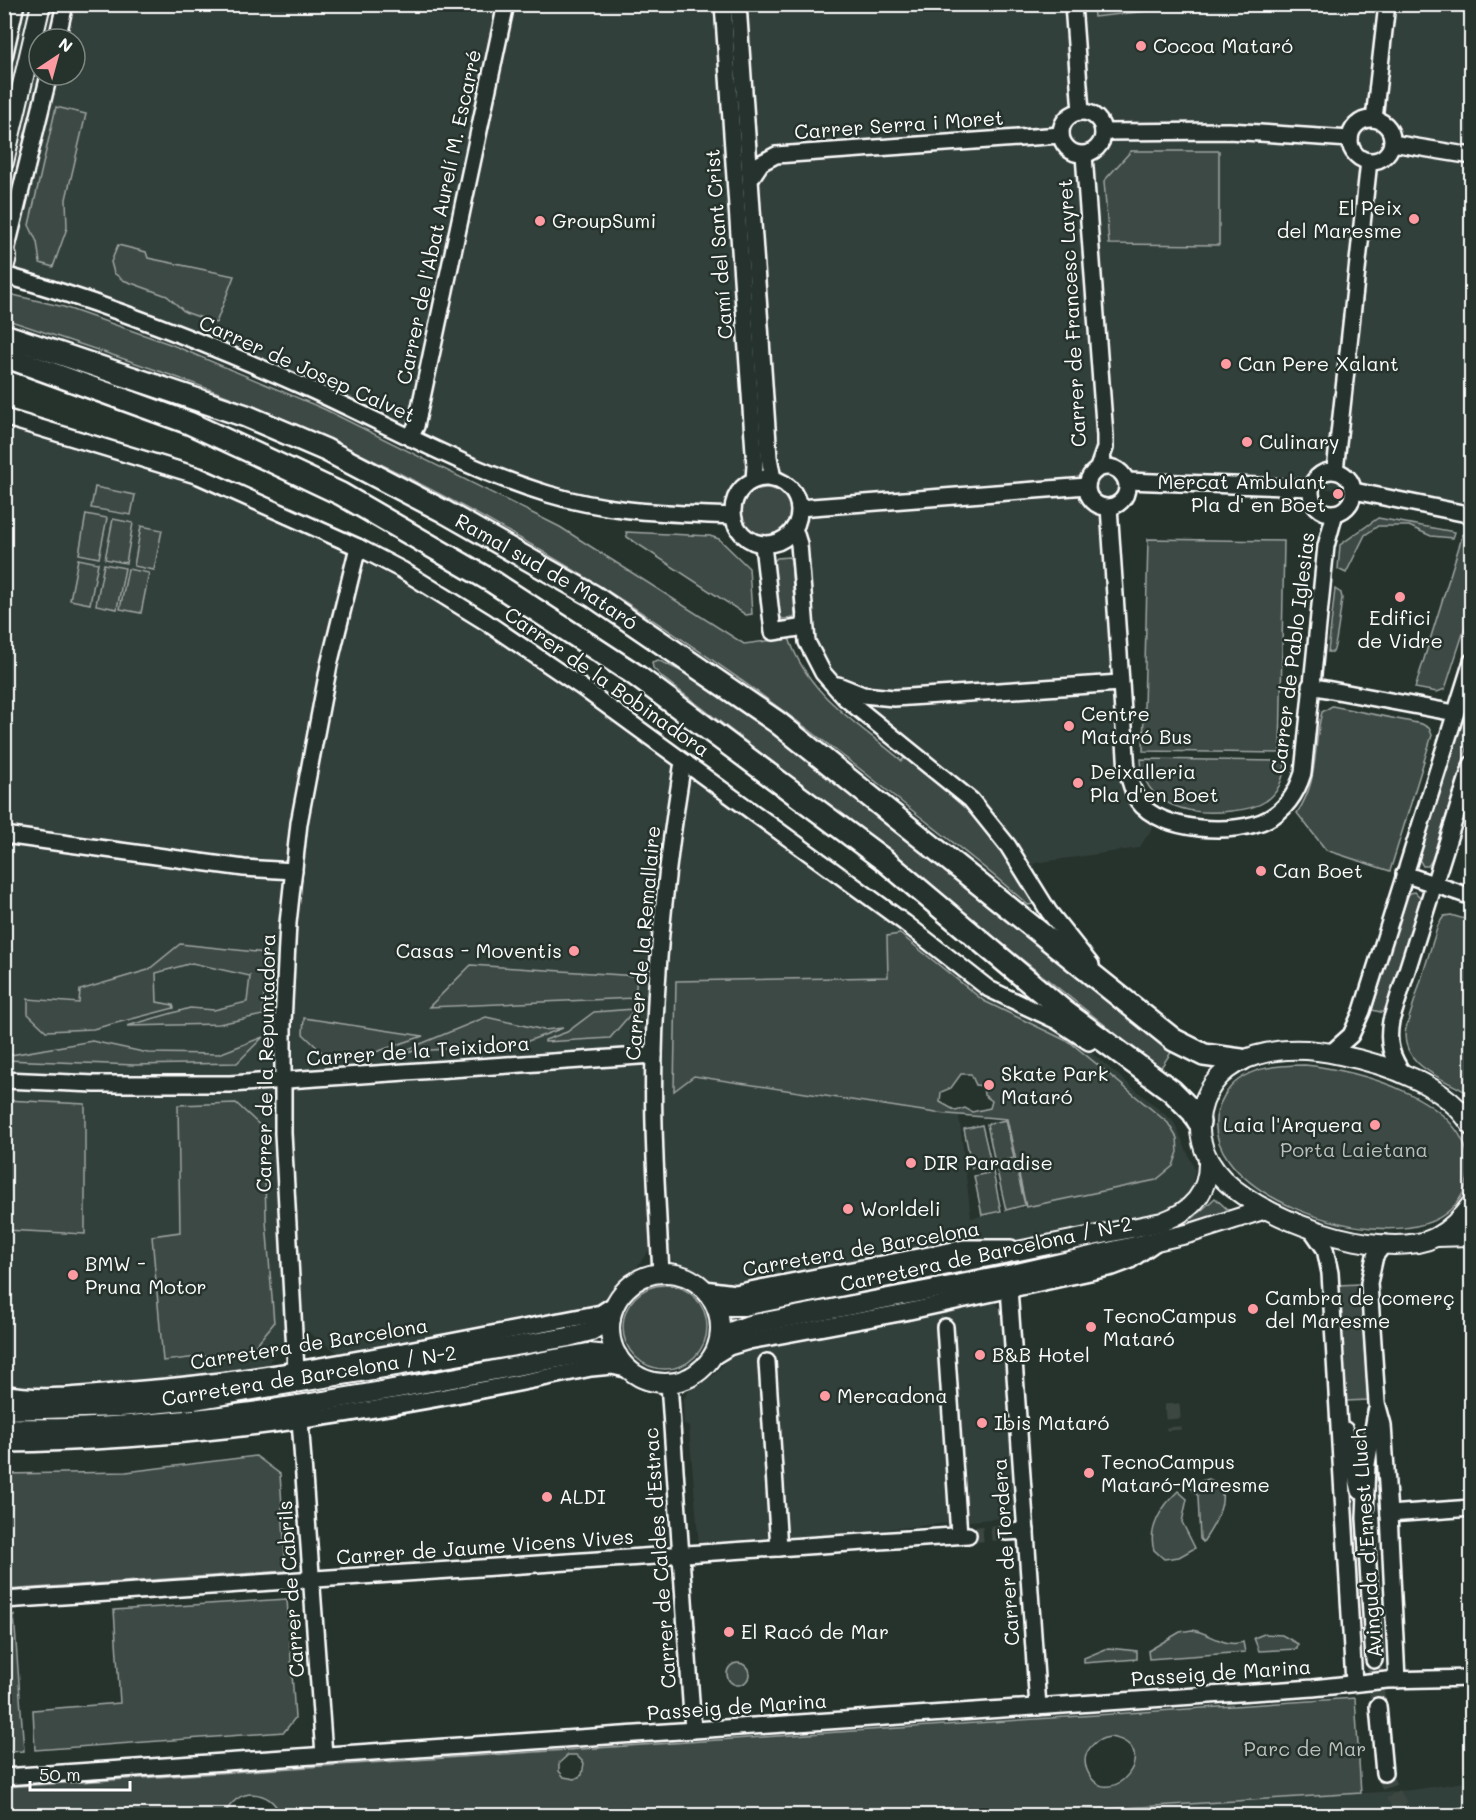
<svg xmlns="http://www.w3.org/2000/svg" width="1476" height="1820" font-family="Mali,sans-serif">
<rect width="100%" height="100%" fill="#26332d"/>
<filter id="ink" filterUnits="userSpaceOnUse"><feTurbulence type="fractalNoise" baseFrequency=".0167" numOctaves="2"/><feDisplacementMap in="SourceGraphic" scale="12" xChannelSelector="R" yChannelSelector="G"/><feConvolveMatrix kernelMatrix="1 2 1 2 8 2 1 2 1" color-interpolation-filters="sRGB"/></filter>
<g filter="url(#ink)">
<g fill="#333f3a" fill-rule="evenodd">
<path d="M 5,5 L 1471,5 L 1471,510 L 1354,491 L 1261,484 L 1127,481 L 1124,498 L 1118,504 L 1109,507 L 1120,683 L 1138,801 L 1159,818 L 1139,848 L 1035,863 L 1030,882 L 1008,846 L 813,657 L 794,528 L 799,508 L 793,492 L 784,484 L 766,478 L 747,484 L 736,497 L 733,516 L 549,495 L 307,388 L 12,277 L 5,247 ZM 39,39 L 75,39 L 75,75 L 39,75 Z"/>
<path d="M 4,417 L 198,486 L 353,549 L 494,631 L 878,908 L 974,988 L 1011,1009 L 1053,1027 L 1087,1049 L 1174,1122 L 1195,1170 L 1190,1193 L 1180,1205 L 1163,1213 L 1017,1244 L 749,1288 L 714,1285 L 699,1272 L 672,1260 L 666,1245 L 652,1246 L 611,1303 L 559,1316 L 362,1350 L 363,1356 L 347,1359 L 306,1331 L 292,1332 L 262,1372 L 230,1377 L 229,1371 L 143,1382 L 52,1385 L 52,1391 L 5,1387 ZM 887,936 L 984,1001 L 1066,1040 L 1138,1099 L 1032,1206 L 971,1218 L 959,1115 L 693,1076 L 674,1090 L 676,981 L 888,977 Z"/>
<polygon points="989,1298 1008,1315 1022,1516 699,1547 689,1427 684,1424 683,1400 689,1391 714,1375 735,1350 976,1305 975,1301"/>
<polygon points="1471,1781 1471,1815 999,1816 1412,1790"/>
</g>
<g fill="#3e4944" stroke="#9ea4a2" stroke-width="1.5" fill-rule="evenodd">
<polygon points="1183,4 1183,7 1094,17 1093,5"/>
<polygon points="56,107 86,114 66,199 67,228 53,267 40,263 37,242 29,225"/>
<polygon points="1131,151 1219,151 1219,245 1109,244 1104,181"/>
<polygon points="118,245 146,252 148,258 234,276 216,323 185,312 167,296 123,280 114,273 111,262"/>
<path d="M 9,294 L 64,307 L 170,344 L 324,409 L 560,527 L 744,644 L 789,638 C 809,697 857,722 902,761 L 906,755 L 980,822 L 1001,850 L 1034,904 L 1028,905 C 984,865 935,829 889,792 C 712,650 521,526 313,432 C 213,386 108,354 5,319 L 5,295 Z"/>
<polygon points="95,487 135,495 131,515 91,508"/>
<circle cx="766" cy="512" r="24"/>
<polygon points="86,514 107,518 99,558 79,554"/>
<polygon points="1378,518 1455,532 1453,538 1431,536 1409,526 1378,526 1365,535 1346,573 1338,569 1340,545"/>
<polygon points="113,519 133,523 126,563 105,559"/>
<polygon points="141,526 162,530 154,570 134,566"/>
<polygon points="626,532 710,536 719,539 749,568 752,614 746,615 627,537"/>
<polygon points="1463,534 1467,535 1471,543 1471,609 1445,689 1437,692 1415,688"/>
<polygon points="1148,539 1284,541 1280,753 1143,751"/>
<polygon points="789,557 791,560 795,615 794,618 783,619 778,615 774,561 777,558"/>
<polygon points="78,559 98,563 90,604 70,600"/>
<polygon points="104,564 125,568 117,609 96,605"/>
<polygon points="128,569 149,573 141,613 120,609"/>
<path d="M 1335,589 L 1341,593 L 1342,598 C 1341,607 1336,647 1333,652 L 1328,652 Z"/>
<polygon points="658,660 714,687 749,710 1067,964 1172,1051 1160,1069 808,789 663,678 653,668 652,662"/>
<polygon points="1471,695 1471,736 1432,860 1428,866 1423,866 1419,859 1421,849"/>
<path d="M 1332,706 L 1422,724 L 1429,728 L 1432,735 L 1390,871 L 1326,850 L 1297,813 C 1320,779 1312,749 1322,712 Z"/>
<path d="M 1141,759 L 1285,761 C 1284,777 1280,792 1266,801 C 1256,808 1242,810 1231,811 C 1192,816 1142,807 1141,759 Z"/>
<polygon points="1415,892 1421,898 1385,1013 1372,1010 1406,898 1410,893"/>
<path d="M 1451,915 L 1471,921 L 1471,1095 C 1445,1079 1398,1065 1406,1028 L 1438,925 L 1444,916 Z"/>
<path d="M 900,934 L 984,1001 L 1071,1043 L 1168,1123 L 1177,1138 L 1178,1152 L 1173,1166 L 1156,1180 L 1026,1207 L 1007,1119 L 936,1113 L 694,1076 L 674,1091 L 676,981 L 888,977 L 887,936 ZM 961,1074 L 971,1074 L 976,1085 L 983,1086 L 984,1095 L 992,1101 L 990,1108 L 972,1112 L 965,1108 L 956,1111 L 940,1102 L 941,1092 L 951,1088 Z"/>
<polygon points="180,944 266,953 263,1015 219,1024 127,1026 190,1008 214,1010 247,1002 250,976 192,963 156,973 157,1002 173,1005 174,1008 93,1029 46,1031 28,1014 28,999 79,1003 80,990 148,970"/>
<polygon points="471,965 637,976 635,998 429,1007"/>
<polygon points="635,1009 610,1038 545,1042 545,1040 567,1032 594,1012"/>
<polygon points="486,1017 544,1030 563,1028 520,1044 401,1052"/>
<polygon points="304,1018 423,1036 367,1055 328,1058 303,1034"/>
<polygon points="263,1037 237,1063 135,1065 5,1060 5,1056 92,1041 148,1053 219,1054"/>
<path d="M 1305,1065 C 1358,1070 1464,1098 1469,1164 C 1470,1181 1463,1198 1451,1209 C 1391,1267 1171,1187 1224,1096 C 1241,1067 1275,1065 1305,1065 Z"/>
<polygon points="5,1100 85,1104 85,1234 5,1230"/>
<polygon points="236,1103 264,1129 266,1221 274,1323 251,1351 163,1361 152,1236 180,1232 178,1105"/>
<polygon points="1006,1120 1014,1158 995,1163 987,1124"/>
<polygon points="982,1125 991,1163 972,1168 964,1129"/>
<polygon points="1016,1167 1025,1205 1006,1210 997,1171"/>
<polygon points="993,1172 1001,1211 982,1215 974,1176"/>
<polygon points="1215,1198 1228,1210 1196,1224 1148,1238 731,1322 732,1315 857,1294 1153,1231 1193,1218"/>
<polygon points="1360,1284 1368,1400 1346,1401 1338,1285"/>
<circle cx="665" cy="1327" r="42"/>
<polygon points="256,1456 280,1474 286,1571 5,1590 5,1474 126,1472"/>
<path d="M 1209,1479 C 1237,1489 1214,1526 1203,1542 L 1200,1539 L 1198,1496 L 1188,1484 Z"/>
<path d="M 1178,1491 L 1187,1499 L 1182,1522 L 1195,1548 L 1179,1557 L 1164,1559 L 1154,1550 C 1147,1528 1163,1505 1178,1491 Z"/>
<polygon points="287,1599 295,1718 284,1732 35,1750 33,1710 120,1703 114,1610"/>
<polygon points="5,1615 14,1615 24,1751 5,1752"/>
<path d="M 1192,1630 C 1211,1633 1224,1648 1243,1642 L 1245,1652 L 1149,1659 L 1148,1651 L 1180,1632 Z"/>
<polygon points="1264,1634 1282,1635 1298,1644 1297,1649 1259,1651 1254,1638"/>
<polygon points="1108,1648 1137,1651 1137,1659 1084,1663 1084,1658"/>
<circle cx="738" cy="1674" r="11"/>
<path d="M 1355,1698 L 1361,1793 L 999,1816 L 281,1816 C 271,1787 235,1787 225,1815 L 5,1815 L 5,1787 ZM 1110,1737 C 1168,1746 1107,1818 1087,1770 C 1080,1753 1094,1739 1110,1737 ZM 568,1755 L 576,1755 L 584,1763 L 582,1775 L 575,1779 L 564,1777 L 559,1771 L 559,1763 Z"/>
</g>
<g fill="none" stroke-linecap="round" stroke-linejoin="round">
<g stroke="#3c4742" stroke-width="15" stroke-dasharray="15 8" stroke-linecap="butt">
<polyline points="1172,1404 1174,1430"/>
<polyline points="968,1535 1006,1532"/>
<polyline points="1374,1660 1378,1706"/>
<polyline points="1384,1773 1391,1792 1408,1816"/>
</g>
<g stroke="#fff" stroke-width="20">
<g id="minor">
<polyline points="723,4 755,466 754,480"/>
<polyline points="738,4 769,457 773,479"/>
<polyline points="1073,4 1081,112"/>
<polyline points="57,39 65,4"/>
<polyline points="4,57 16,4"/>
<circle cx="1082" cy="133" r="21"/>
<circle cx="1371" cy="140" r="21"/>
<polyline points="1374,119 1387,4"/>
<polyline points="1103,132 1229,131 1350,139"/>
<polyline points="1392,143 1472,156"/>
<polyline points="1084,155 1105,436 1105,448 1098,468"/>
<polyline points="751,178 761,163 776,155 1061,135"/>
<polyline points="6,251 49,75"/>
<path d="M 4,275 C 106,303 211,345 307,388 C 387,424 464,469 548,494 C 611,513 668,513 733,516"/>
<polyline points="4,417 199,476 358,547 402,570 486,622 580,686 905,923 989,989 1057,1021 1089,1042"/>
<polyline points="410,438 416,426 506,4"/>
<circle cx="1107" cy="487" r="20"/>
<circle cx="1332" cy="492" r="21"/>
<polyline points="1335,471 1369,161"/>
<circle cx="766" cy="511" r="33"/>
<polyline points="1127,481 1311,488"/>
<polyline points="1354,491 1472,515"/>
<path d="M 1109,507 L 1127,771 C 1130,780 1133,793 1138,801 C 1160,832 1236,836 1268,819 C 1287,809 1297,792 1303,773 L 1326,546 L 1335,513"/>
<polyline points="799,508 1087,486"/>
<polyline points="794,528 799,544 807,642 823,673 845,698 971,800 1008,846 1049,912 1091,965"/>
<polyline points="763,545 773,632 805,627"/>
<polyline points="838,685 863,695 894,698 1120,683"/>
<polyline points="1310,686 1455,713"/>
<polyline points="4,835 244,868 294,871"/>
<polyline points="1404,874 1472,897"/>
<polyline points="1331,1053 1351,1035 1362,1011 1472,661"/>
<path d="M 1404,1075 C 1391,1057 1387,1043 1391,1021 L 1472,764"/>
<polyline points="4,1080 95,1084 230,1084 654,1055"/>
<polyline points="1311,1229 1325,1249 1330,1273 1354,1683"/>
<polyline points="1385,1243 1375,1256 1369,1283 1377,1403 1383,1425 1389,1514 1397,1680"/>
<path d="M 661,1273 C 657,1200 652,1127 654,1054 C 656,958 667,863 682,768 L 686,763"/>
<polyline points="1009,1288 1038,1707"/>
<polyline points="704,1289 735,1293 964,1248 1011,1248"/>
<polyline points="945,1327 959,1535"/>
<polyline points="711,1358 729,1347 749,1341 905,1312 1113,1267 1129,1261 1155,1243"/>
<polyline points="767,1362 779,1548"/>
<polyline points="296,1370 283,1133 283,1023 288,923 299,823 329,665 358,547"/>
<polyline points="669,1383 693,1730"/>
<path d="M 4,1393 C 42,1401 93,1394 132,1390 C 278,1379 421,1347 565,1320 L 601,1313 L 615,1304"/>
<polyline points="300,1420 324,1755"/>
<polyline points="1345,1430 1360,1491"/>
<path d="M 4,1444 C 202,1442 398,1409 591,1368 L 612,1366 L 630,1370"/>
<polyline points="1389,1514 1472,1508"/>
<polyline points="1006,1532 1026,1531"/>
<polyline points="4,1600 968,1535"/>
<polyline points="1374,1660 1365,1518 1367,1464 1376,1412"/>
<polyline points="1378,1706 1384,1773"/>
<polyline points="4,1777 1313,1688 1387,1680 1472,1678"/>
</g>
</g>
<g stroke="#fff" stroke-width="22">
<g id="major">
<polyline points="4,162 41,4"/>
<polyline points="4,247 7,257 4,268"/>
<path d="M 1472,1127 C 1447,1084 1385,1064 1340,1055 C 1287,1043 1215,1049 1201,1112 C 1197,1133 1203,1154 1216,1171 C 1251,1217 1382,1264 1436,1237 C 1451,1229 1462,1217 1472,1203"/>
<polyline points="1436,1237 1472,1236"/>
<circle cx="665" cy="1328" r="55"/>
<path d="M 711,1298 L 728,1306 L 744,1306 L 1162,1222 C 1192,1211 1209,1193 1208,1160"/>
<polyline points="718,1344 733,1331 749,1325 1013,1274 1191,1233 1266,1209"/>
<polyline points="4,1410 121,1407 194,1400 568,1337 591,1331 611,1319"/>
<path d="M 4,1428 C 201,1433 396,1387 588,1353 L 618,1356"/>
</g>
</g>
<g stroke="#fff" stroke-width="26">
<g id="highway">
<path id="s1" d="M 4,335 L 246,416 L 326,450 L 443,511 L 593,596 L 777,722 L 1174,1040 L 1204,1055 L 1241,1060"/>
<polyline points="4,356 189,423 271,461 341,494 493,582 634,674 884,860 1065,1012 1172,1091 1193,1112 1199,1122"/>
</g>
</g>
<use href="#minor" stroke="#26332d" stroke-width="15"/>
<use href="#major" stroke="#26332d" stroke-width="18"/>
<use href="#highway" stroke="#26332d" stroke-width="21"/>
<g stroke="#fff" stroke-width="4">
<polyline points="1238,1816 1246,1815"/>
<polyline points="1379,1816 1472,1809"/>
</g>
</g>
</g>
<g fill="#ff9aa2" stroke="#26332d" stroke-width="2">
<circle cx="1141" cy="46" r="6"/>
<circle cx="1414" cy="219" r="6"/>
<circle cx="540" cy="221" r="6"/>
<circle cx="1226" cy="364" r="6"/>
<circle cx="1247" cy="442" r="6"/>
<circle cx="1338" cy="494" r="6"/>
<circle cx="1400" cy="597" r="6"/>
<circle cx="1069" cy="726" r="6"/>
<circle cx="1078" cy="783" r="6"/>
<circle cx="1261" cy="871" r="6"/>
<circle cx="574" cy="951" r="6"/>
<circle cx="989" cy="1085" r="6"/>
<circle cx="1375" cy="1125" r="6"/>
<circle cx="911" cy="1163" r="6"/>
<circle cx="848" cy="1209" r="6"/>
<circle cx="73" cy="1275" r="6"/>
<circle cx="1253" cy="1309" r="6"/>
<circle cx="1091" cy="1327" r="6"/>
<circle cx="980" cy="1355" r="6"/>
<circle cx="825" cy="1396" r="6"/>
<circle cx="982" cy="1423" r="6"/>
<circle cx="1089" cy="1473" r="6"/>
<circle cx="547" cy="1497" r="6"/>
<circle cx="729" cy="1632" r="6"/>
</g>
<g text-anchor="middle" stroke-width="5" stroke-linejoin="round" paint-order="stroke">
<g font-size="20" fill="#fff" stroke="#26332d" text-anchor="start">
<text x="1153" y="53">Cocoa Mataró</text>
<text x="1402" y="215" text-anchor="end">El Peix<tspan x="1402" dy="23">del Maresme</tspan></text>
<text x="552" y="228">GroupSumi</text>
<text x="1238" y="371">Can Pere Xalant</text>
<text x="1259" y="449">Culinary</text>
<text x="1326" y="489" text-anchor="end">Mercat Ambulant<tspan x="1326" dy="23">Pla d' en Boet</tspan></text>
<text x="1400" y="625" text-anchor="middle">Edifici<tspan x="1400" dy="23">de Vidre</tspan></text>
<text x="1081" y="721">Centre<tspan x="1081" dy="23">Mataró Bus</tspan></text>
<text x="1090" y="779">Deixalleria<tspan x="1090" dy="23">Pla d'en Boet</tspan></text>
<text x="1273" y="878">Can Boet</text>
<text x="562" y="958" text-anchor="end">Casas - Moventis</text>
<text x="1001" y="1081">Skate Park<tspan x="1001" dy="23">Mataró</tspan></text>
<text x="1363" y="1132" text-anchor="end">Laia l'Arquera</text>
<text x="923" y="1170">DIR Paradise</text>
<text x="860" y="1216">Worldeli</text>
<text x="85" y="1271">BMW -<tspan x="85" dy="23">Pruna Motor</tspan></text>
<text x="1265" y="1305">Cambra de comerç<tspan x="1265" dy="23">del Maresme</tspan></text>
<text x="1103" y="1323">TecnoCampus<tspan x="1103" dy="23">Mataró</tspan></text>
<text x="992" y="1362">B&amp;B Hotel</text>
<text x="837" y="1403">Mercadona</text>
<text x="994" y="1430">Ibis Mataró</text>
<text x="1101" y="1469">TecnoCampus<tspan x="1101" dy="23">Mataró-Maresme</tspan></text>
<text x="559" y="1504">ALDI</text>
<text x="741" y="1639">El Racó de Mar</text>
</g>
<g font-size="20" fill="#fff" stroke="#26332d">
<text transform="translate(899 125) rotate(-4)" y="7">Carrer Serra i Moret</text>
<text transform="translate(439 217) rotate(-78)" y="7">Carrer de l'Abat Aurelí M. Escarré</text>
<text transform="translate(719 244) rotate(-94)" y="7">Camí del Sant Crist</text>
<text transform="translate(1072 313) rotate(-93)" y="7">Carrer de Francesc Layret</text>
<text transform="translate(307 369) rotate(24)" y="7">Carrer de Josep Calvet</text>
<text dy="7" stroke="none"><textPath href="#s1" startOffset="594">Ramal sud de Mataró</textPath></text>
<text transform="translate(1293 653) rotate(-83)" y="7">Carrer de Pablo Iglesias</text>
<text transform="translate(607 682) rotate(35)" y="7">Carrer de la Bobinadora</text>
<text transform="translate(643 943) rotate(-85)" y="7">Carrer de la Remallaire</text>
<text transform="translate(418 1051) rotate(-4)" y="7">Carrer de la Teixidora</text>
<text transform="translate(266 1063) rotate(-89)" y="7">Carrer de la Repuntadora</text>
<text transform="translate(861 1249) rotate(-10)" y="7">Carretera de Barcelona</text>
<text transform="translate(986 1254) rotate(-12)" y="7">Carretera de Barcelona / N-2</text>
<text transform="translate(309 1344) rotate(-9)" y="7">Carretera de Barcelona</text>
<text transform="translate(309 1376) rotate(-9)" y="7">Carretera de Barcelona / N-2</text>
<text transform="translate(1367 1543) rotate(-94)" y="7">Avinguda d'Ernest Lluch</text>
<text transform="translate(485 1547) rotate(-4)" y="7">Carrer de Jaume Vicens Vives</text>
<text transform="translate(1006 1552) rotate(-94)" y="7">Carrer de Tordera</text>
<text transform="translate(660 1558) rotate(-94)" y="7">Carrer de Caldes d'Estrac</text>
<text transform="translate(291 1589) rotate(-94)" y="7">Carrer de Cabrils</text>
<text transform="translate(1221 1673) rotate(-4)" y="7">Passeig de Marina</text>
<text transform="translate(737 1707) rotate(-4)" y="7">Passeig de Marina</text>
</g>
<g font-size="20" fill="#bbbfbe" stroke="#26332d">
<text x="1354" y="1157">Porta Laietana</text>
<text x="1305" y="1756">Parc de Mar</text>
</g>
</g>
<rect width="1476" height="1820" fill="none" stroke="#26332d" stroke-width="24"/>
<rect x="12" y="12" width="1452" height="1796" fill="none" stroke="#fff" stroke-width="2" filter="url(#ink)"/>
<g transform="translate(57 57) rotate(36)"><circle r="28" fill="#26332d" stroke="#7d8581" stroke-width="1.5"/>
<path d="M0-4.5L10 22L0 15L-10 22Z" fill="#ff9aa2"/>
<text y="-9" font-size="16" font-weight="bold" text-anchor="middle" fill="#ffffff">N</text>
</g>
<path d="M30 1781v9h100v-9" fill="none" stroke="#ffffff" stroke-width="3"/>
<text x="39" y="1781" font-size="18" fill="#ffffff" stroke="#26332d" stroke-width="4.5" paint-order="stroke">50 m</text>
</svg>
